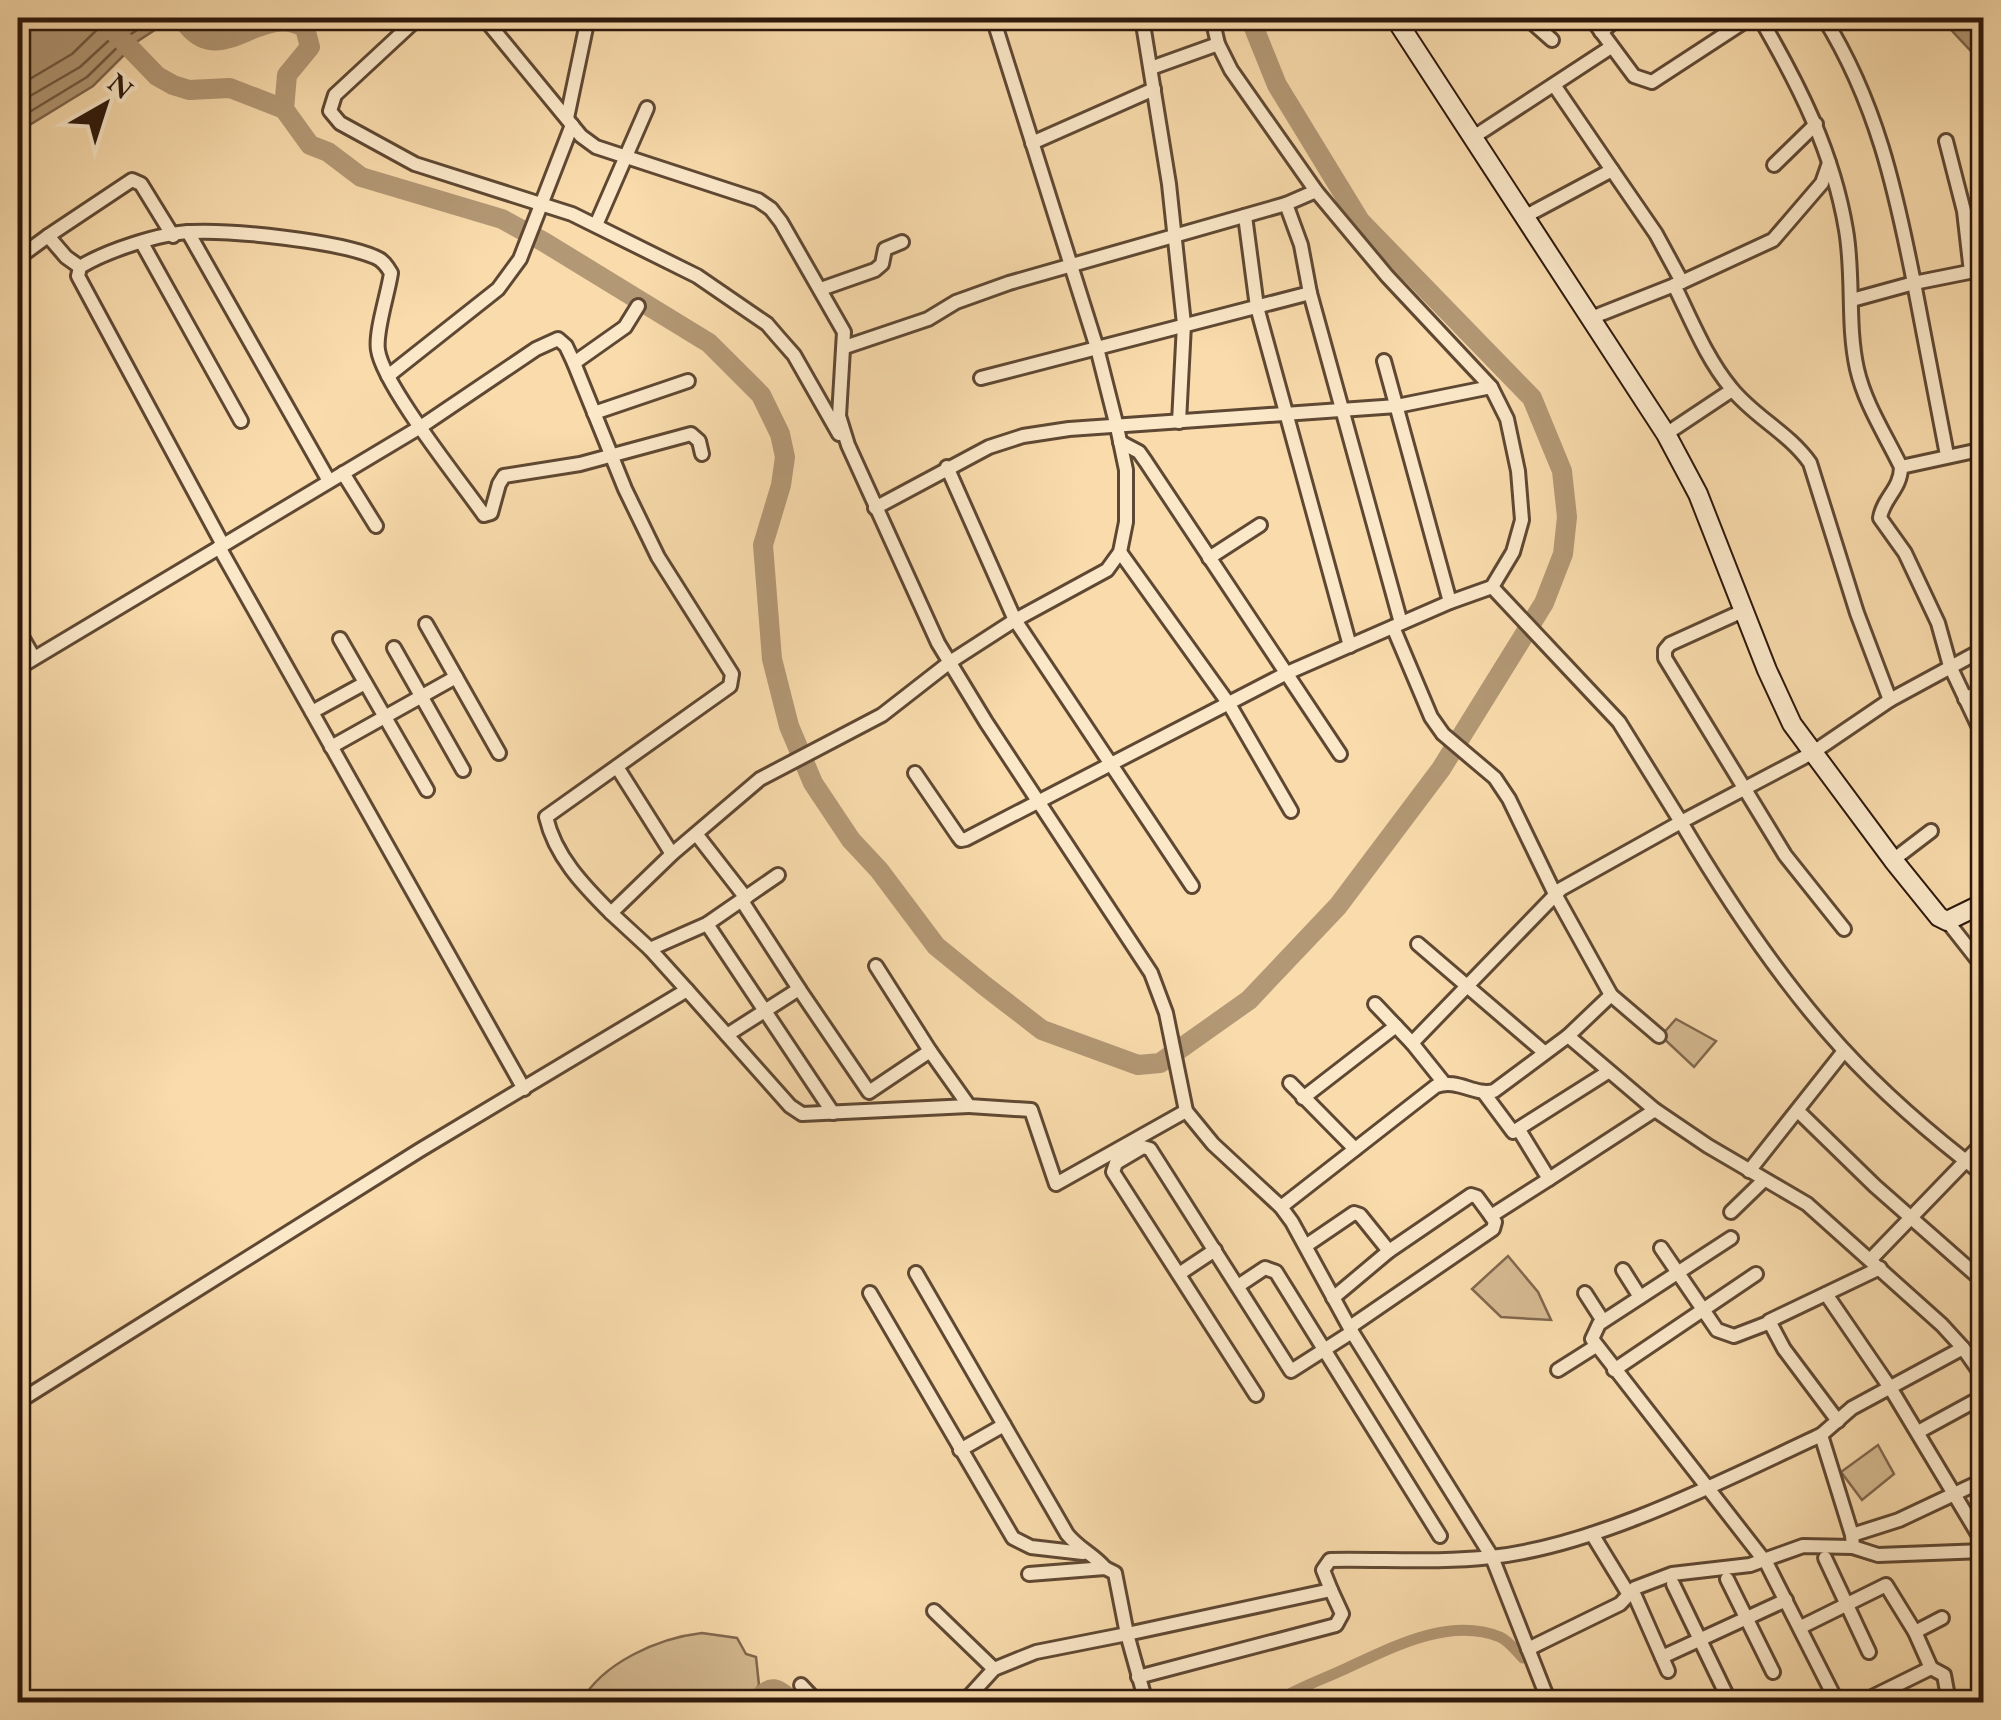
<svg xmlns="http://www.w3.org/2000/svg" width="2001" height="1720" font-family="'EB Garamond',serif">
<rect width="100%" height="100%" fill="#f9dbac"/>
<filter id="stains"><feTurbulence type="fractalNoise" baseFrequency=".002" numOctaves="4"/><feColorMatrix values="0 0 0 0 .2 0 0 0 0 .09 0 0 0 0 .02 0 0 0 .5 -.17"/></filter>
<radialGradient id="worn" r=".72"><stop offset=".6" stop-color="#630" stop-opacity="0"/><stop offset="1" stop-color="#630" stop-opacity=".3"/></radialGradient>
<g fill="#d6ba91" stroke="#81684e" stroke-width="2.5">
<polygon points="1676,1019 1716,1041 1694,1067 1661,1036"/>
<polygon points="1508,1256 1538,1292 1551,1320 1501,1317 1472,1289"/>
<polygon points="1878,1445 1894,1474 1862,1500 1841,1472"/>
<path d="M 702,1633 L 737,1638 L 746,1654 L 756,1657 L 759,1685 L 748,1701 L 721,1702 C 700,1686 676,1700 653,1702 C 630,1705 604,1703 581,1702 C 602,1663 658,1638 702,1633 Z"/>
</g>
<g fill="#b39875" stroke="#7d644b" stroke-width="2.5">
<polygon points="18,18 173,18 138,41 93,86 18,132"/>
<polygon points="1940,18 1983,18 1983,64"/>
</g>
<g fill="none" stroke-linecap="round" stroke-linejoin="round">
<g stroke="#705840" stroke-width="2.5">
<polyline points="18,86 72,54 109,18"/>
<polyline points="18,103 80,67 133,18"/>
<polyline points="18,119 87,77 131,34 155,18"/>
</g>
<g stroke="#7d644b" stroke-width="4">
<polyline points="1848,1553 1872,1560"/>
<polyline points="1538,1652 1560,1640"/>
</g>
<g stroke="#b39875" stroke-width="11">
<polyline points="664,1702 701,1698 714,1702"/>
<path d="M 752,1702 C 768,1675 780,1683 799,1702"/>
<path d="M 1275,1702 C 1297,1688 1321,1680 1345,1669 C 1391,1648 1449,1616 1500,1637 C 1509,1641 1516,1651 1523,1658"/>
</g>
<g stroke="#b39875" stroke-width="20">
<polyline points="101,18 157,76 173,85 189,90 230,88 284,109"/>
<path d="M 182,18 C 219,76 259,0 305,28 L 310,47 L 287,75 L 284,109"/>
<polyline points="284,109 310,145 328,152 361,177 502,219 544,242 709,343 761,395 780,434 785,457 781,485 763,545 772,659 789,726 813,783 851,840 879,870 936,946 985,986 1042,1030 1138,1065 1160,1063 1249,1000 1338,906 1441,769 1544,603 1563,554 1567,517 1562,471 1532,398 1360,221 1277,85 1250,18"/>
</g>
<g stroke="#5f4833" stroke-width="18">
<g id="street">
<polyline points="418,18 335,95 330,111 340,123 415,164 572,214 697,276 767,324 779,338 794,355 839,434"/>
<polyline points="484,18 581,136 596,147 758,200 771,209 781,222 844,332 839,416 848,445 938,643 986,722 1151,973 1166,1013 1186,1111 1213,1144 1281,1207 1292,1222 1352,1332 1492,1557 1549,1702"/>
<polyline points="1142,18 1169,184 1184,324 1179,422"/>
<polyline points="1527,18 1552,40"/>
<polyline points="1591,18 1634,76 1652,82 1750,18"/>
<path d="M 1760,18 C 1799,85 1833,152 1846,230 C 1854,276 1847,324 1857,369 C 1865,404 1885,434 1901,467 C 1901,489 1883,498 1880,518 L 1905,553 L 1938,623 L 1950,666 L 1984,738"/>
<path d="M 1824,18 C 1876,102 1895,187 1914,283 L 1984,269"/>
<polyline points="1601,32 1618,18"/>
<polyline points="1151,68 1218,44"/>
<polyline points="1554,85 1612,170"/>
<polyline points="567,118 588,18"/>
<polyline points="1472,138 1611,47"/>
<polyline points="1946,141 1964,211 1971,272"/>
<polyline points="1032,143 1154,89"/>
<polyline points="1774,165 1816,124"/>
<polyline points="1245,216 1257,307 1350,646"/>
<polyline points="1524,217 1612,170 1656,234 1682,282 1591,318"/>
<polyline points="596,225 647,108"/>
<polyline points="188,232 329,481"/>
<polyline points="142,243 241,421"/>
<polyline points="18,258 48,236"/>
<polyline points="80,267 66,257 48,236 132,180 141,184 173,236"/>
<polyline points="1682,282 1773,240 1822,183 1829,163"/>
<path d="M 1674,285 C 1691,319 1706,358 1731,388 C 1754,417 1788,432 1810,463 L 1857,613 L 1890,700"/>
<polyline points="821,289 875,270 882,264 885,249 902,242"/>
<polyline points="1310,293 1401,623"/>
<polyline points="1852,300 1914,283 1947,455"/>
<polyline points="845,347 928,319 956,302 1009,283 1286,204 1316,191"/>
<polyline points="1384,361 1450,602"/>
<polyline points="574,363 625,327 638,306"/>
<polyline points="388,376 498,289 520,259 572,125"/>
<polyline points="981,378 1310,293 1301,245 1286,204"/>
<polyline points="594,413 688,381"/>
<polyline points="1666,434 1732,390"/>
<polyline points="1120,442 1139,452 1146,462 1340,754"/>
<polyline points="947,467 1015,620 1192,886"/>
<polyline points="1901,467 1984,449"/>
<polyline points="343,473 376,526"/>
<polyline points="875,508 989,447 1023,436 1069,429 1397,406 1491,387"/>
<path d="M 223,545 L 78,276 L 80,267 C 106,251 160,233 191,232 C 233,230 337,241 375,257 C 383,260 387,266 391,273 C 388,294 375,332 378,350 C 383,385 460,481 484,515 L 491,513 L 499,484 L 504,476 L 580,464 L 691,434 L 699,441 L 702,454"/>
<polyline points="219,547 524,1089"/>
<polyline points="1120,552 1229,704 1291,811"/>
<polyline points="1209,558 1260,525"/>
<polyline points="1745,610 1670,644 1665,650 1665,658 1785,855 1844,929"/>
<polyline points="1393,627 1431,717 1443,734 1495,778 1509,799 1555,894 1611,995"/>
<polyline points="18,630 34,658"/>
<polyline points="340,639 427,790"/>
<polyline points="394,648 463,770"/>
<path d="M 1984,649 L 1890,700 L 1812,753 L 1681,822 C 1727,900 1780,980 1841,1047 C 1883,1093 1934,1137 1984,1175"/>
<path d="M 18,668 L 422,426 L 536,349 L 558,339 L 566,346 L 574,363 L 625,489 L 658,557 L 732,674 L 730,686 L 546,817 C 555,856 583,885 611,913"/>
<polyline points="456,677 499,753"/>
<polyline points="1965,699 1984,689"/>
<polyline points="312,712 365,683"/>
<polyline points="331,747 456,677 426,624"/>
<polyline points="617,767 672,854"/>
<polyline points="915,773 958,836 961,840 966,839 1287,673 1450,602 1492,587 1513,552 1522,520 1518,471 1507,419 1491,387 1387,276 1316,191 1231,70 1218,44 1212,18"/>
<polyline points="697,835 746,898"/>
<polyline points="1893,860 1931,831"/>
<polyline points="778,875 707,924 650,949 611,913 672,854 760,779 882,715 950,662 1015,620 1107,570 1120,552 1126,522 1126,470 1117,427 1097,348 993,18"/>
<polyline points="742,901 799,989"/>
<polyline points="1947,921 1984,968"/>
<polyline points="707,924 833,1113"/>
<polyline points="1418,944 1544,1052"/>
<polyline points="876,966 930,1051"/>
<polyline points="687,990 790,1106 802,1114 969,1106"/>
<polyline points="1375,1004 1412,1043"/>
<polyline points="727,1035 799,989 869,1092 930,1051 969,1106 1031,1110 1056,1184 1186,1111"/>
<polyline points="1659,1036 1611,995 1568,1036 1655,1110 1708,1146 1807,1204 1942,1325 1963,1348 1984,1378"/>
<polyline points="1290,1083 1355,1149"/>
<polyline points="1444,1083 1412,1043 1561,889 1681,822 1619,722 1492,587"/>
<polyline points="1484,1093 1513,1132 1608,1072"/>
<polyline points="1303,1098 1396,1026"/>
<polyline points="1798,1111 1875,1186 1984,1282"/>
<polyline points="1519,1130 1549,1179 1655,1110"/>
<polyline points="1749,1171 1844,1051"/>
<path d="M 1281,1207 L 1436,1086 C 1458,1078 1474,1096 1494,1091 L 1568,1036"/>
<polyline points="1731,1212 1764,1180"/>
<polyline points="1731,1238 1599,1324 1592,1339 1767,1564 1837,1702"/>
<polyline points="1307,1245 1354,1213 1360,1215 1389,1251"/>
<polyline points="1661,1248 1717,1330 1734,1336 1768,1323"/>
<polyline points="1870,1260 1984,1142"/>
<polyline points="1623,1270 1640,1297"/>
<path d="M 916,1273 L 1067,1534 C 1079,1549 1093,1554 1105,1568"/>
<polyline points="1179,1274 1215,1250"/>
<polyline points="1238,1286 1265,1268 1276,1272 1440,1536"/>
<polyline points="870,1293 1013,1538 1031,1547 1083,1553"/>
<polyline points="1585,1293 1603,1321"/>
<polyline points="1826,1294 1891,1389 1984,1544"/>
<polyline points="1333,1298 1389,1251 1471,1195 1477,1197 1491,1216 1549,1179"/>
<polyline points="1350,1327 1493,1229 1495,1222 1491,1216"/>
<polyline points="1558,1370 1596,1346"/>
<polyline points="1614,1370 1756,1274"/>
<polyline points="1256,1395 1113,1172 1116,1163 1143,1147 1150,1149 1291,1371 1352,1332"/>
<polyline points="18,1402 420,1150 687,990 650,949"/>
<polyline points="1838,1421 1784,1349 1769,1321 1880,1268"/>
<polyline points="1918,1432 1984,1396"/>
<polyline points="1821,1435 1852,1408 1963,1348"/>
<polyline points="960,1450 1004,1425"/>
<polyline points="1592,1534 1628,1593"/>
<polyline points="1852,1535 1899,1520 1984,1480"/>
<polyline points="1825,1558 1869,1652"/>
<polyline points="1727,1579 1773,1672"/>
<polyline points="1673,1584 1730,1702"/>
<polyline points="1635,1596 1668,1671"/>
<polyline points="934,1611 994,1669"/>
<polyline points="1801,1627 1886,1585 1915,1632 1931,1668"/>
<polyline points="1915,1632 1942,1618"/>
<polyline points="1528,1649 1620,1604 1635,1588 1672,1574 1750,1565 1803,1546 1853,1547 1878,1555 1984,1551"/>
<polyline points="1662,1657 1786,1600"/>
<polyline points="1138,1677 1336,1625 1342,1614 1331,1590"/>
<polyline points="801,1685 817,1702"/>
<polyline points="964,1702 994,1669 1036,1652 1127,1634 1115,1573 1105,1568 1029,1574"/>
<path d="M 1146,1702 L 1127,1634 L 1331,1590 L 1323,1570 L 1330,1560 C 1383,1559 1439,1563 1491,1557 C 1597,1546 1724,1480 1821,1435 L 1852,1535 L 1853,1547"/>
<polyline points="1862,1702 1931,1668 1944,1675 1949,1702"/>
</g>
</g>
<g stroke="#2c170b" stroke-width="22">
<polyline id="secondary" points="1395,18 1666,434 1698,494 1767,670 1792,724 1893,860 1939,917 1947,921 1984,903"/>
</g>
<use href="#street" stroke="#fbe8c9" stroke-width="12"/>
<use href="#secondary" stroke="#fbe8c9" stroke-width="18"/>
</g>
<rect width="2001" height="1720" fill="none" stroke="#f9dbac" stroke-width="60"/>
<rect x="20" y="20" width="1961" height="1680" fill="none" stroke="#2c170b" stroke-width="5"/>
<rect x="30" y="30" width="1941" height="1660" fill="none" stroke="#2c170b" stroke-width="2.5"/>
<g transform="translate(105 105) rotate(39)" stroke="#fbe8c9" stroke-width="8" paint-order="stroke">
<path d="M0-8L18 38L0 25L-18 38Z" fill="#2c170b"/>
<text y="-15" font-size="28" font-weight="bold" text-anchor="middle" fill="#2c170b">N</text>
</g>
<rect width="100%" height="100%" filter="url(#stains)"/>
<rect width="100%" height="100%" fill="url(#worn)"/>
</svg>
